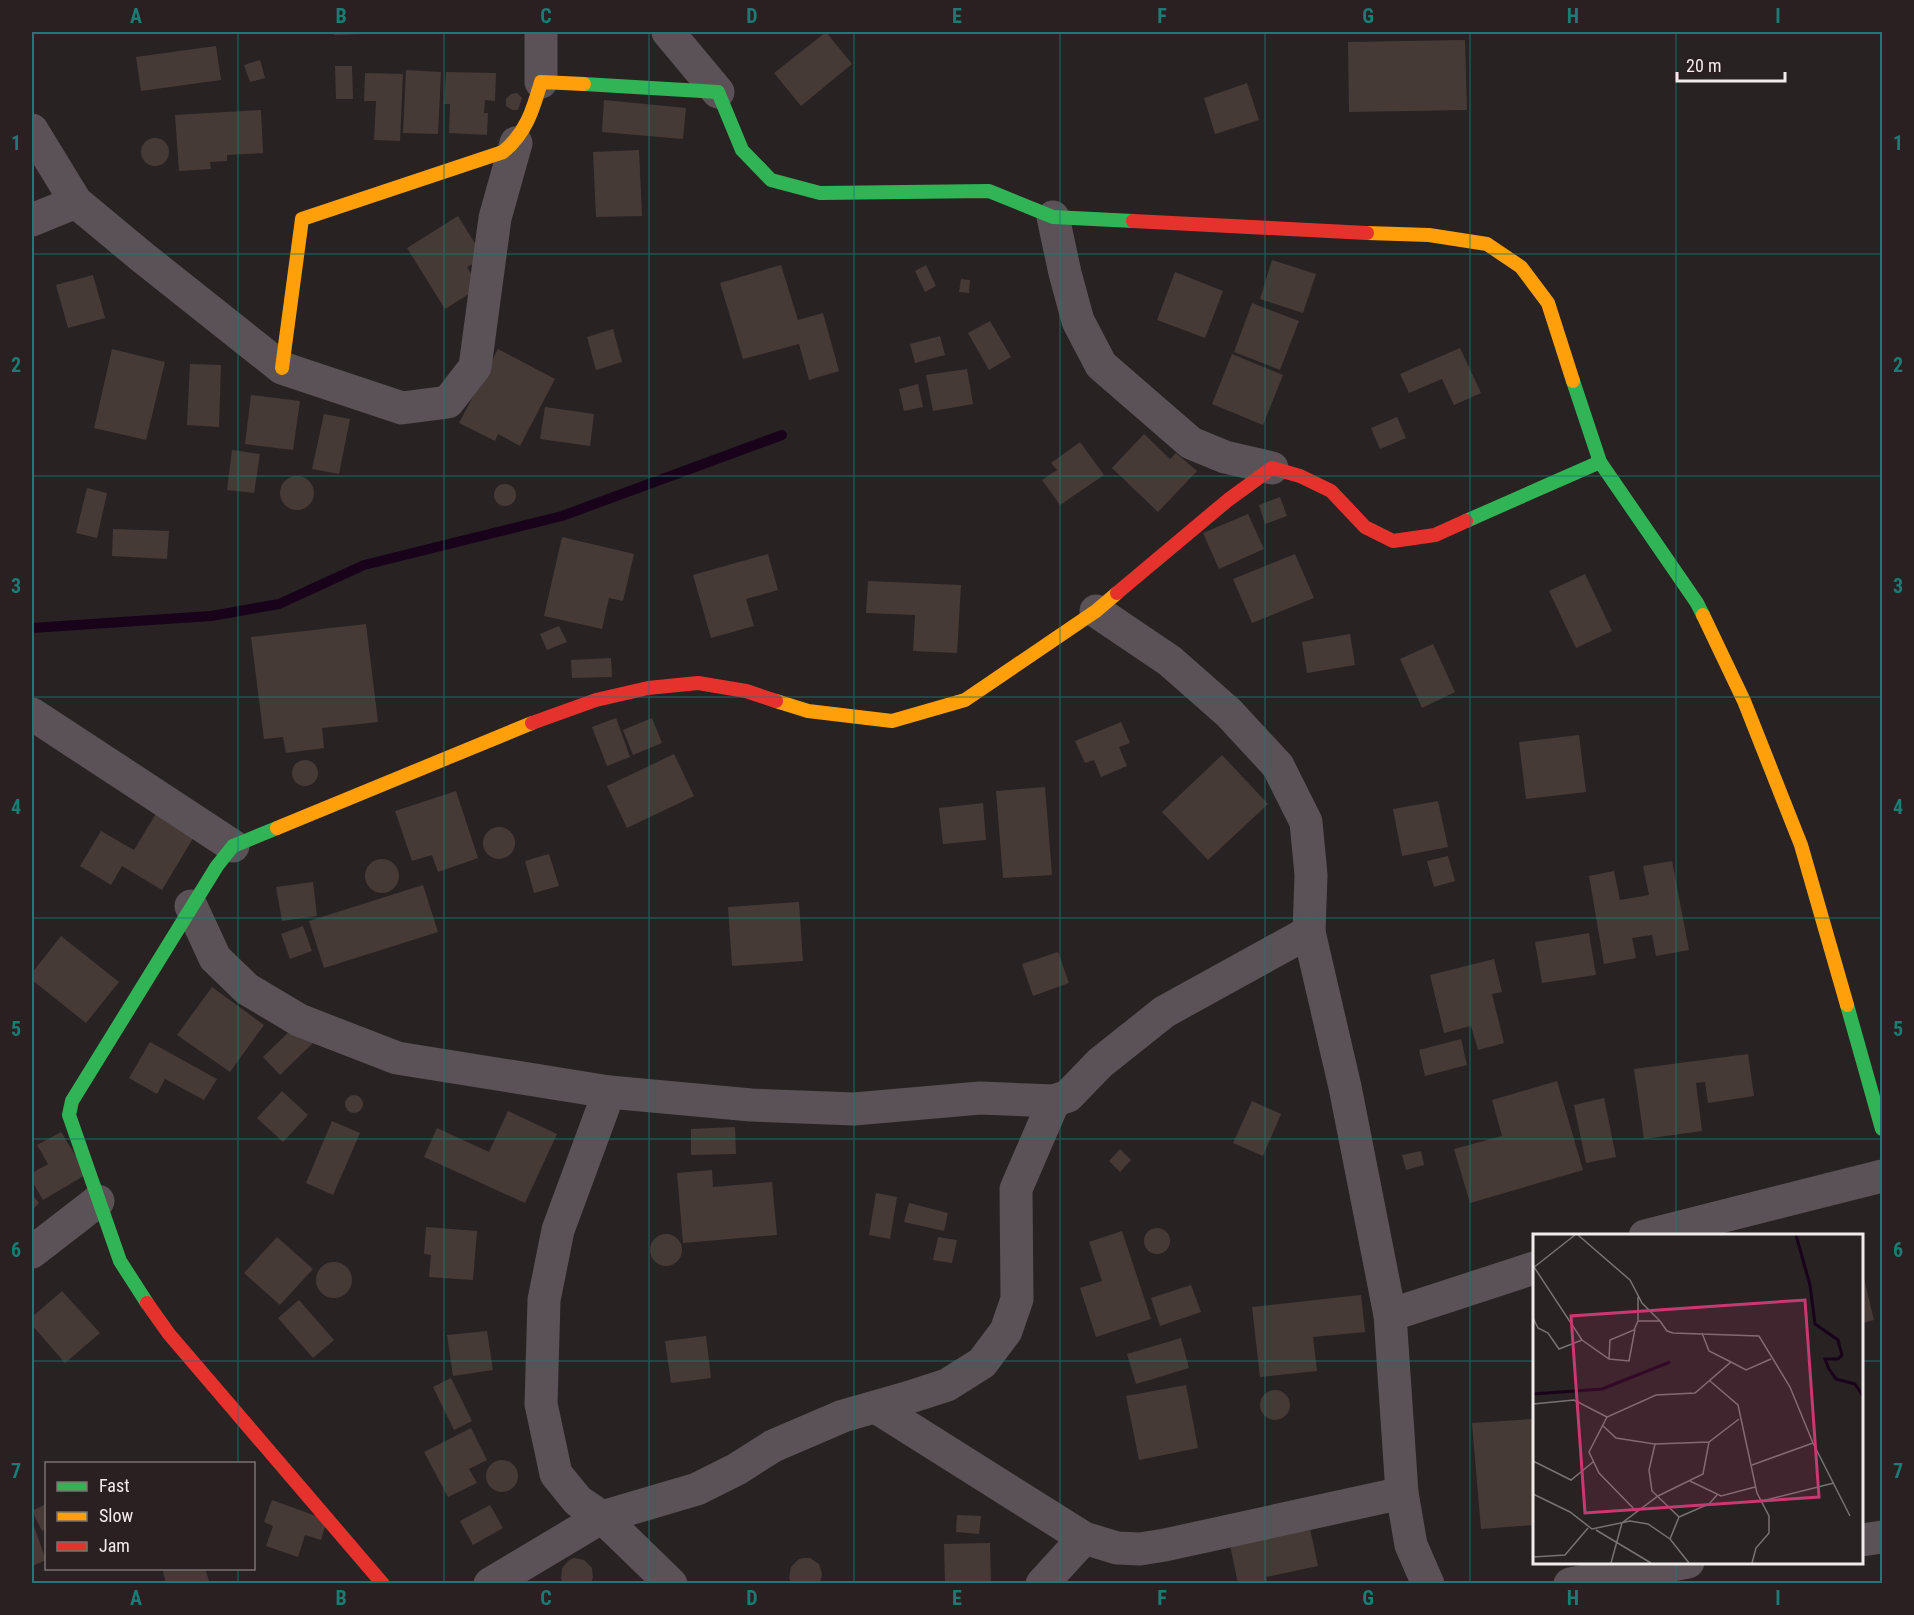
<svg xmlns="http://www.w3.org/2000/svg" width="1914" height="1615" font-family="'Roboto Condensed',sans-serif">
<rect width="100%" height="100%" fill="#282223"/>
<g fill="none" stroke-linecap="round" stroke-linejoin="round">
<polyline stroke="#18031b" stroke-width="10" points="32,628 211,616 279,604 364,565 562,516 782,435"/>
</g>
<g fill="#463a37">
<polygon points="334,32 365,32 365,34 334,35"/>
<polygon points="826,32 852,64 801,106 774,73"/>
<polygon points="1465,40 1467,110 1349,112 1348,42"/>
<polygon points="216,46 221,80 141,91 136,57"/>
<polygon points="260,60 265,78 250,82 244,65"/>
<polygon points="335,66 352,66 353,99 336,99"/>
<polygon points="406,70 441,72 438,134 403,133"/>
<polygon points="446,72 496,73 495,101 485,100 484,113 488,113 487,135 449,133 450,104 444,104"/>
<polygon points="365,73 403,74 400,141 374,140 376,101 364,101"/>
<polygon points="1247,83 1259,120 1215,134 1204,98"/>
<polygon points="517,93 522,98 518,110 512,110 506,106 506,99 511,94"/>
<polygon points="604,100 686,108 683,139 602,132"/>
<polygon points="261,110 263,153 227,155 227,161 210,162 211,169 179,171 175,115"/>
<circle cx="155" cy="152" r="14"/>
<polygon points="639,150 642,216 596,217 593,152"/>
<polygon points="458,216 484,258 467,267 480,287 445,309 407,248"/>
<polygon points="1272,260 1316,274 1303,313 1260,299"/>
<polygon points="781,265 798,320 823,313 839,371 809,380 799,344 743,359 720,283"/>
<polygon points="926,265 936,286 925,292 915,271"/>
<polygon points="1175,272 1223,291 1205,338 1157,320"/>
<polygon points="93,275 105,318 68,328 56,285"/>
<polygon points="961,279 970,280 969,293 959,292"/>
<polygon points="1252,303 1299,321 1280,370 1234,352"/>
<polygon points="990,321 1011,357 989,370 968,333"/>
<polygon points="613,329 622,362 596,370 587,337"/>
<polygon points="940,336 945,355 915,363 910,344"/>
<polygon points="1460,348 1481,393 1454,405 1442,379 1409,393 1400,374"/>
<polygon points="112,349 165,362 146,440 94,428"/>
<polygon points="498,349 555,379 520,446 498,434 495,441 459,423"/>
<polygon points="1232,354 1283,375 1263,425 1212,404"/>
<polygon points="190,364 221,365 219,427 187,425"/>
<polygon points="967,369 973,404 933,411 926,375"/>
<polygon points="918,384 923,407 904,411 899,389"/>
<polygon points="251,395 300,401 293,450 245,444"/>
<polygon points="545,407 594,414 590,446 540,439"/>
<polygon points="324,414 350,419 339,474 312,469"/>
<polygon points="1397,417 1406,438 1380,449 1371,428"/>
<polygon points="1144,434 1170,459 1176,453 1197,471 1158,512 1112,468"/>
<polygon points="1080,442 1104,475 1060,505 1042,480 1057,470 1051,463"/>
<polygon points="232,450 260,454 254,493 227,490"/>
<circle cx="297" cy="493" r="17"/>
<circle cx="505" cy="495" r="11"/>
<polygon points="87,488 107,493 97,538 76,533"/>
<polygon points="1280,497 1287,516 1265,524 1259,505"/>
<polygon points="1248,514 1264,549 1219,569 1203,533"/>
<polygon points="113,529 169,531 167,559 112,556"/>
<polygon points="562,537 634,554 623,601 609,598 602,629 544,616"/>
<polygon points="768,554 778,590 746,599 754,626 711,638 693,575"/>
<polygon points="1295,554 1314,598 1252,623 1233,579"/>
<polygon points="1585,574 1612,631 1576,648 1549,591"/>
<polygon points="868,581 961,585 957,653 913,651 915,615 866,613"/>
<polygon points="366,624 378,722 322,728 324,748 286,753 283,737 264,739 251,637"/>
<polygon points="559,626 567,642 547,650 540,634"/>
<polygon points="1350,634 1355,665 1307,673 1302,642"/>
<polygon points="1433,644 1455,692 1422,708 1400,659"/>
<polygon points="611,658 612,677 572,678 571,660"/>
<polygon points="616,718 630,757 607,766 592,727"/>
<polygon points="652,718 662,743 633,755 623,730"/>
<polygon points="1121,722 1130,743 1119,747 1127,766 1101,777 1094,760 1085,763 1075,741"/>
<polygon points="1579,735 1586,792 1526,799 1519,742"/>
<polygon points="674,754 694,796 627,828 607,786"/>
<polygon points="1222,755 1268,804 1208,860 1162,812"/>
<circle cx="305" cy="773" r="13"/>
<polygon points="1045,787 1052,875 1003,878 996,791"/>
<polygon points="456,791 478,858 438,872 432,855 412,861 395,811"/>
<polygon points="1438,801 1448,847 1402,856 1393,809"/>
<polygon points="983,803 986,840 943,844 939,808"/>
<polygon points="160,807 198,830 162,890 122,866 111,885 80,866 101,831 134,850"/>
<circle cx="499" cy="843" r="16"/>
<polygon points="549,854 559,886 534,893 525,861"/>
<polygon points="1448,856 1455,881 1434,887 1427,861"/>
<circle cx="382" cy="876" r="17"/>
<polygon points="1672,861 1689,950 1656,956 1652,935 1632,938 1636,958 1604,964 1589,876 1614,871 1620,900 1649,895 1643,866"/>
<polygon points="313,882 317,916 282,921 276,887"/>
<polygon points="423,885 438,932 324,968 309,921"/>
<polygon points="799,902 803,961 732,966 728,907"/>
<polygon points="303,926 312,951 290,959 281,934"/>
<polygon points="1589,933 1596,975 1542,983 1535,942"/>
<polygon points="61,936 119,982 86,1023 32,980 32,973"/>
<polygon points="1058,952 1069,983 1033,996 1022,964"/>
<polygon points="1494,959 1502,992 1492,994 1504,1043 1478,1050 1471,1026 1444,1033 1430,975"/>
<polygon points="212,987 264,1025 230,1072 177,1035"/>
<polygon points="297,1024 315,1041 280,1075 263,1057"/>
<polygon points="1461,1039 1467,1065 1425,1076 1419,1050"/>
<polygon points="150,1042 217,1079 204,1100 165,1079 157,1094 129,1078"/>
<polygon points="1748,1054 1754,1096 1708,1103 1705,1082 1696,1083 1702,1131 1644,1139 1634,1069"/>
<polygon points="1557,1081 1583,1170 1470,1203 1454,1149 1502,1136 1492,1100"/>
<polygon points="282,1091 308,1115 283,1142 257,1118"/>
<circle cx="354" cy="1104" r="9"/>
<polygon points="1604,1098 1616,1157 1586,1163 1574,1105"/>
<polygon points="1252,1101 1281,1114 1263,1156 1233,1143"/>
<polygon points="508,1111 557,1134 525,1203 424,1157 437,1128 489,1152"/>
<polygon points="332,1121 360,1133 333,1195 306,1183"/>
<polygon points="735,1127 736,1154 691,1155 691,1129"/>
<polygon points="61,1132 87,1174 43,1200 32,1181 32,1173 48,1164 37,1145"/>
<polygon points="1120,1149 1131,1160 1120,1172 1109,1161"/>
<polygon points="1421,1151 1424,1165 1406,1170 1402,1155"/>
<polygon points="712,1170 713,1187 772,1182 777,1235 683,1243 677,1173"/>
<polygon points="876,1193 897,1197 890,1239 869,1235"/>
<polygon points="32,1194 39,1203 32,1210"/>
<polygon points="909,1203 948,1213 944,1231 904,1222"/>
<polygon points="426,1227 477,1231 473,1280 429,1277 431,1255 424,1254"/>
<circle cx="1157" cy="1241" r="13"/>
<polygon points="1122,1231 1151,1319 1096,1337 1080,1288 1102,1281 1089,1242"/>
<circle cx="666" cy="1250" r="16"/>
<polygon points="277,1237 313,1269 280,1305 244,1273"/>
<polygon points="938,1237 957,1240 952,1263 933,1260"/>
<circle cx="334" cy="1280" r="18"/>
<polygon points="1864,1279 1874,1320 1862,1323 1862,1280"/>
<polygon points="1191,1285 1201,1312 1160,1326 1151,1298"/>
<polygon points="62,1291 100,1333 65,1363 32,1325 32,1317"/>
<polygon points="1361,1295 1365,1332 1313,1337 1317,1371 1260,1377 1252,1307"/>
<polygon points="299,1300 334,1340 313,1358 278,1318"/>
<polygon points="487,1331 493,1370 453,1376 447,1335"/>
<polygon points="706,1336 711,1378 671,1383 665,1341"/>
<polygon points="1181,1338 1189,1368 1136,1384 1127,1354"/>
<polygon points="451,1378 472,1421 454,1430 433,1387"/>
<polygon points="1186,1385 1198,1448 1139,1460 1126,1396"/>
<circle cx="1275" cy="1405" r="15"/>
<polygon points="1532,1419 1534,1449 1534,1525 1481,1529 1472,1423"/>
<polygon points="471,1428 487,1460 469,1469 477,1483 448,1497 424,1452"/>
<circle cx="502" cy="1476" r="16"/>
<polygon points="272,1500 327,1520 321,1540 305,1535 298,1557 266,1546 273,1526 264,1522"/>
<polygon points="46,1504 46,1529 42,1531 32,1511"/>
<polygon points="490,1505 503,1528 473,1545 460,1521"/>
<polygon points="957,1515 981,1516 979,1534 956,1532"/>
<polygon points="1308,1519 1318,1566 1266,1577 1268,1584 1238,1584 1228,1535"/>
<polygon points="32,1521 46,1560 32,1566"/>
<polygon points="990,1543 991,1584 945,1584 944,1544"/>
<polygon points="574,1558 584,1560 592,1568 593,1578 590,1584 564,1584 561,1579 562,1568 569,1560"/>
<polygon points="804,1558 810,1558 819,1564 822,1574 820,1584 792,1584 789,1578 791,1567 799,1559"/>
<polygon points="173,1568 205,1568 210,1584 166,1584 163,1571"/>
</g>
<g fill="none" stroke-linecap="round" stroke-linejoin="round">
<g stroke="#5a5256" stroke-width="33">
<polyline points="668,32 718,92"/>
<polyline points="541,82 541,32"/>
<polyline points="32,130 76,202 141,256 282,368 402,408 448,402 475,367 495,218 516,143"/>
<polyline points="1053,217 1065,273 1078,321 1101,365 1191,443 1225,457 1272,468"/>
<polyline points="32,220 76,202"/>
<polyline points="1096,611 1170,661 1229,713 1278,766 1306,822 1311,875 1309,932 1345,1087 1390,1315 1402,1493 1411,1545 1428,1584"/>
<polyline points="32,714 233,846"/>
<polyline points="191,906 215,958 247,989 299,1020 397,1058 609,1092 558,1230 544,1300 541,1404 556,1474 578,1501 602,1517 671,1584"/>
<polyline points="609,1092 751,1105 854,1109 980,1098 1054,1101 1068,1096 1100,1063 1164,1012 1309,932"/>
<polyline points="1645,1236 1882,1176"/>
<polyline points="32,1252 98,1201"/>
<polyline points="1390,1315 1534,1268"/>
<polyline points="876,1407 1084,1538 1117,1548 1140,1549 1165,1545 1402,1493"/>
<polyline points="1862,1540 1882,1537"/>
<polyline points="490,1584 602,1517 697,1489 737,1469 773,1446 843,1416 913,1396 947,1385 982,1363 1006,1331 1017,1299 1016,1189 1054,1101"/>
<polyline points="1042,1584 1084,1538"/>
<polyline points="1570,1584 1688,1562"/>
</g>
<g stroke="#30b455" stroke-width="14">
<polyline points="584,84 718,92 742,150 771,180 820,193 989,191 1053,217 1133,221"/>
<polyline points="1573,381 1600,462 1697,603 1703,615"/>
<polyline points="1466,521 1600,462"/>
<polyline points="1847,1005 1882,1129"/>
<polyline points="147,1303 120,1261 69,1115 72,1101 217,866 233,846 277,828"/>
</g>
<g stroke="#ff9f0a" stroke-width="14">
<polyline points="1367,233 1429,235 1487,244 1521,267 1548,303 1573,381"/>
<path d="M 282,368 L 302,219 L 503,152 C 526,133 533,110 541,82 L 584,84"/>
<polyline points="1703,615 1744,701 1801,845 1847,1005"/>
<polyline points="776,701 808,711 892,721 965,700 1096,611 1117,593"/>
<polyline points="277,828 532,723"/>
</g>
<g stroke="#e5322d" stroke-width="14">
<polyline points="1133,221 1367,233"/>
<polyline points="1117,593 1228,500 1272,468 1300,476 1331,491 1365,527 1393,541 1435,535 1466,521"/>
<polyline points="532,723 596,700 648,688 698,683 746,691 776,701"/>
<polyline points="147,1303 169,1334 383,1584"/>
</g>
</g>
<path fill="none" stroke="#1a7c74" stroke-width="1.5" stroke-opacity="0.55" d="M 238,32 L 238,1464M 444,32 L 444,1584M 649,32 L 649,1584M 854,32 L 854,1584M 1060,32 L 1060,1584M 1265,32 L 1265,1584M 1470,32 L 1470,1584M 1676,32 L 1676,1236M 32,254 L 1882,254M 32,476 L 1882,476M 32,697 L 1882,697M 32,918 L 1882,918M 32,1139 L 1882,1139M 32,1361 L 1534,1361M 1862,1361 L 1882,1361M 1676,1562 L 1676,1584M 238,1568 L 238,1584"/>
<g transform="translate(1533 1234)">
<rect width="330" height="330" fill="#282223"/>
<path fill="none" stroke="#18031b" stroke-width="3" d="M 263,1 L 277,51 L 282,90 L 305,106 L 309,121 L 305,125 L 292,125 L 296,135 L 303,145 L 322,150 L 330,162M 0,160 L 69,155 L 137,128"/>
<path fill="none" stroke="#797273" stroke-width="1.5" d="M 45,1 L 97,46 L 109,69 L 127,87M 1,33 L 49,106 L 76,125 L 96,127 L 102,95M 0,34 L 42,1M 0,84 L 5,94 L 15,99 L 26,115 L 49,106M 105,87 L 105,63M 169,99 L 176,117 L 198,128M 76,125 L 77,106 L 101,96 L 105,87 L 127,87 L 134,97 L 140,99 L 226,102 L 257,153 L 280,209 L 317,282M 177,147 L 205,171 L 224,259 L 236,282 L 236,299 L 223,314 L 219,329M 0,170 L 41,166 L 74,183M 69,191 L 83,204 L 122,210 L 116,236 L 119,257 L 146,283 L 137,305M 122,210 L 176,208 L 206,185M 0,227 L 38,246 L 60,228M 219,231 L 280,209M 157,247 L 188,262 L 222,253M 0,260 L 37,278 L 59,295 L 97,287 L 115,290 L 137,305 L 156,329M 229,267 L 301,249M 103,277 L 66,239 L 56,218 L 74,183 L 123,161 L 162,159 L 198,128 L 213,136 L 238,125M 146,283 L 176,270 L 184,261M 63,296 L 118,329M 0,323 L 32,321 L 55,294M 78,329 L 89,289 L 125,262 L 170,240 L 176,208"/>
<path fill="#c93871" fill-opacity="0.15" stroke="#c93871" stroke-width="3" d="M 272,66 L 286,263 L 52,279 L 38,82 Z"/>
<rect width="330" height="330" fill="none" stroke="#f2ebec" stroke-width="3"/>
</g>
<rect width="1914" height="1615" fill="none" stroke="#2a2021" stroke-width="66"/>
<rect x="45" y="1462" width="210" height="108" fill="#2a2021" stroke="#7a7172" stroke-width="1.5"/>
<rect x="57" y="1482" width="30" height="9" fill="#30b455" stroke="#7a7172" stroke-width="1.5"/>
<text x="99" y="1492" font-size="18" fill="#f2ebec">Fast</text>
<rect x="57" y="1512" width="30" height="9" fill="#ff9f0a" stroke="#7a7172" stroke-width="1.5"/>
<text x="99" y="1522" font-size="18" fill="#f2ebec">Slow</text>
<rect x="57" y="1542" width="30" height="9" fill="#e5322d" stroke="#7a7172" stroke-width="1.5"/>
<text x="99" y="1552" font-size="18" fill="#f2ebec">Jam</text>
<path d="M1677 72v9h108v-9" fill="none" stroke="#f2ebec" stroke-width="3"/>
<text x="1686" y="72" font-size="18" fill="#f2ebec" stroke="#2a2021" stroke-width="4.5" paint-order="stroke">20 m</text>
<rect x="33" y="33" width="1848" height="1549" fill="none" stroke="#1a7c74" stroke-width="2"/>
<g font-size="20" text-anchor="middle" font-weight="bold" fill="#1a7c74">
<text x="136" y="23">A</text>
<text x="341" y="23">B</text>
<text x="546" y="23">C</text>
<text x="752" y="23">D</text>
<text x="957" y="23">E</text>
<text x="1162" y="23">F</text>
<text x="1368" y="23">G</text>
<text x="1573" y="23">H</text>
<text x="1778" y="23">I</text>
<text x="16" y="150">1</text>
<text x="1898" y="150">1</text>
<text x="16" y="372">2</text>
<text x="1898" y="372">2</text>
<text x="16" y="593">3</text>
<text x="1898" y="593">3</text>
<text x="16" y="814">4</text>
<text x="1898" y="814">4</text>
<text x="16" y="1036">5</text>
<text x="1898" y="1036">5</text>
<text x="16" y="1257">6</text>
<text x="1898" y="1257">6</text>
<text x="16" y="1478">7</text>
<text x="1898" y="1478">7</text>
<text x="136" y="1605">A</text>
<text x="341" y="1605">B</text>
<text x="546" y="1605">C</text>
<text x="752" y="1605">D</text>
<text x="957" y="1605">E</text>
<text x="1162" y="1605">F</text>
<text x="1368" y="1605">G</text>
<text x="1573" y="1605">H</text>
<text x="1778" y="1605">I</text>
</g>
</svg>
